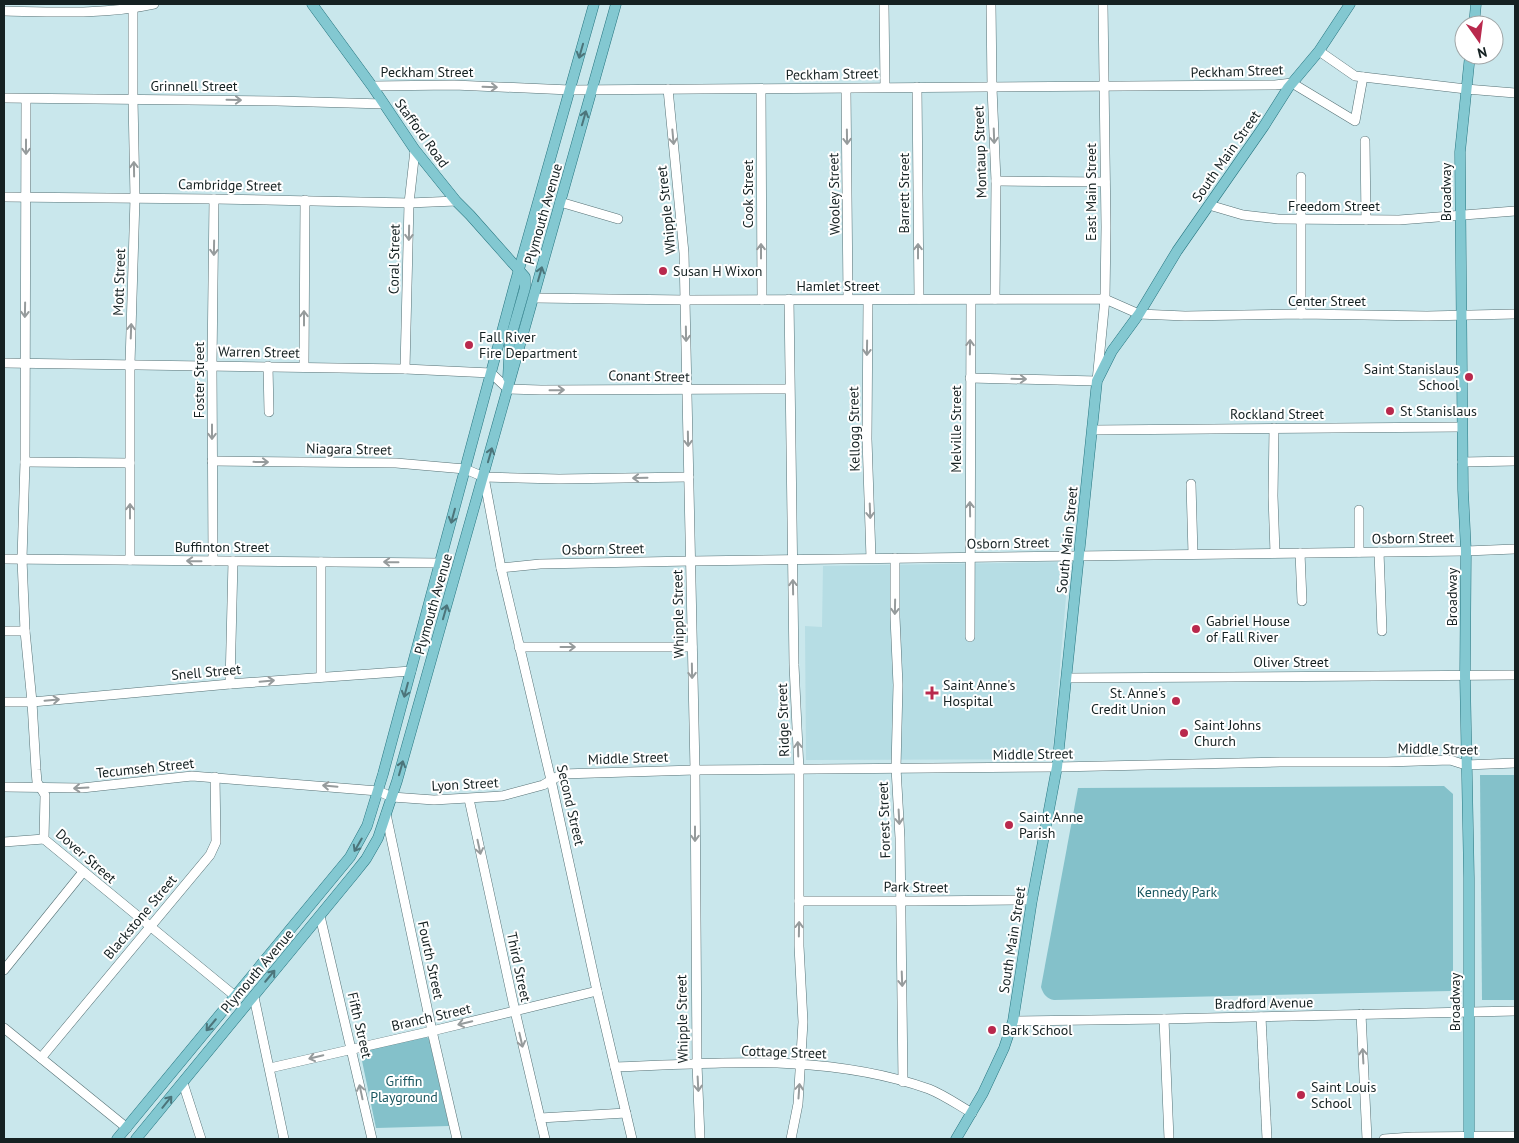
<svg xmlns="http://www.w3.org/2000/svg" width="1519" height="1143" font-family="'PT Sans',sans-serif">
<rect width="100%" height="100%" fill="#c9e7ec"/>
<polygon fill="#b6dde4" points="1069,562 1052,759 806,760 805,626 822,627 823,566"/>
<g fill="#84c1ca">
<polygon points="1480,775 1515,775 1515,1000 1482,1000"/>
<path d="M 1444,786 L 1453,794 L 1453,989 L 1450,991 L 1054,1000 C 1047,999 1043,994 1041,987 L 1078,788 Z"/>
<polygon points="427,1037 429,1039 449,1126 376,1128 361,1056 362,1051"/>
</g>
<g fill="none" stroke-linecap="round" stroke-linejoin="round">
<g stroke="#567175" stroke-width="10">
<g id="minor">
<polyline points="884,4 885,87"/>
<polyline points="991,4 992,88 996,181 995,299"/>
<path d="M 4,11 C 54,12 104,15 154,4"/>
<polyline points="1319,51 1355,76 1466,89 1515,93"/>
<polyline points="372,86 454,85 570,90 1275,85 1292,83 1355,121 1363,77"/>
<polyline points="917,87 919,299"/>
<polyline points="668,89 684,253 695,770 697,1064 700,1139"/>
<polyline points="761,89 762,300"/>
<polyline points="846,89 848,299"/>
<polyline points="4,98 277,101 384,104"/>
<polyline points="26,99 25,462 22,559 25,631 32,702 36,770 37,782 45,795 44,839 235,996"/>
<polyline points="1365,141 1366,220"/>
<polyline points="996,181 1105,182"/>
<polyline points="4,197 214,199 409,203 456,201"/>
<polyline points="560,202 618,219"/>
<polyline points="1209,205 1243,215 1278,219 1399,220 1515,211"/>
<polyline points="534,298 686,300 1105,299 1139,314 1185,316 1301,314 1427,316 1515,314"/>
<polyline points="789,299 794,665 799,770 799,946 803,1022 798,1104 791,1139"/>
<polyline points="868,300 867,439 871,558"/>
<polyline points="1301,314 1301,177"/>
<polyline points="4,363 405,369 491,373 508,389 541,390 789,389"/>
<polyline points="268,366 269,412"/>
<polyline points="304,367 305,200"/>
<polyline points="405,369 409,203 415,150"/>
<polyline points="970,378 1097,381 1105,299 1106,227 1103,4"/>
<polyline points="1274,428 1273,496 1275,553"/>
<polyline points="1092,430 1462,427"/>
<polyline points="212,461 396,463 465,469 484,477 559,479 689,477"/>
<polyline points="25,462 130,463"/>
<polyline points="1462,462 1515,461"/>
<polyline points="484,477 501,568 551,780 597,991 632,1139"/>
<polyline points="1191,484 1193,554"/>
<polyline points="1359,510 1359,552"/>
<polyline points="1379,552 1382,631"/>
<polyline points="1300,553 1302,601"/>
<polyline points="895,558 895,617 898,685 896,768 900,838 903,1082"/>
<polyline points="4,559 440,563"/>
<polyline points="130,560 130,364 135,198 133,99 133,4"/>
<polyline points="213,561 212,365 214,199"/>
<polyline points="501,568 540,564 691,561 1466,551 1515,549"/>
<polyline points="4,631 25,631"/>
<polyline points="970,637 971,300"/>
<polyline points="519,647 692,647"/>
<polyline points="321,677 321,562"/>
<polyline points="1067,678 1515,675"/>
<polyline points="230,684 233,561"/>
<polyline points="4,702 32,702 230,684 411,671"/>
<polyline points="4,787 82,788 192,776 378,791 392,797 434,800 502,796 543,785 562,774 695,770 1057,767 1280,762 1387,762 1450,760 1466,765 1515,763"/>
<polyline points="469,799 515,1011 545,1139"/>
<polyline points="386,814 432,1031 457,1139"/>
<polyline points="4,842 44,839"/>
<path d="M 799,901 C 877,901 954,901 1032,900"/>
<polyline points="320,916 372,1139"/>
<polyline points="4,970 83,872"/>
<polyline points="254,997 284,1139"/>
<polyline points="1361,1014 1367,1139"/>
<polyline points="1261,1017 1267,1139"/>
<polyline points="1164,1019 1169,1139"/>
<polyline points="1013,1021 1164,1019 1515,1011"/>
<polyline points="4,1028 127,1128"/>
<polyline points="41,1058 210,855 216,842 215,777"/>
<path d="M 615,1067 C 720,1063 828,1053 929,1089 C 944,1095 958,1105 972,1113"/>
<polyline points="270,1068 432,1031 597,991"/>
<polyline points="183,1083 201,1139"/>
<polyline points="540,1118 626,1113"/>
<polyline points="1384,1139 1412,1137 1515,1136"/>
</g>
</g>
<g stroke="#277680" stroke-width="11">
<g id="major">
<polyline points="312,4 372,86 415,150 456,201 470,215 525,277 525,288 510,340 508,378"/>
<polyline points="1474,25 1476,4"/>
<polyline points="117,1139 350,857 367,826 383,774 514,287 594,4"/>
<polyline points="136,1139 354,874 366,859 378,838 397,781 616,4"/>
<polyline points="956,1139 983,1093 1004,1048 1013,1021 1032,900 1057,767 1097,381 1112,351 1139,314 1177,251 1264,126 1288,88 1319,51 1350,4"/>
<polyline points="1469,1139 1469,878 1465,676 1466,551 1463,490 1460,152 1470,55"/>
</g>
</g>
<use href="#minor" stroke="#fff" stroke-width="9"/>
<use href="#major" stroke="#83c8d1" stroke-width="10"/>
</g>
<defs><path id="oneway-shaft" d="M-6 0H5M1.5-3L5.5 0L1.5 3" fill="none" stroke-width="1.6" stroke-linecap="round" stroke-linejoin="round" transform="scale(1.25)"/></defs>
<g stroke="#4c747a">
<use href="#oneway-shaft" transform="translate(581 51) rotate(106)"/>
<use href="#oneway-shaft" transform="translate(584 118) rotate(-74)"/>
<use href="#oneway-shaft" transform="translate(540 274) rotate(-74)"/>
<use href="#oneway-shaft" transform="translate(490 455) rotate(-74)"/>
<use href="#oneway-shaft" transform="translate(453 516) rotate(105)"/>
<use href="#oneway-shaft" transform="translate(445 612) rotate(-74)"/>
<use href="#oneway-shaft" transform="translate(406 690) rotate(105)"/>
<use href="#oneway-shaft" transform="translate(401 768) rotate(-74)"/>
<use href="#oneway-shaft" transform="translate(358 845) rotate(120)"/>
<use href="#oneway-shaft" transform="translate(270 976) rotate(-50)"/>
<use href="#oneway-shaft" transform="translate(211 1025) rotate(130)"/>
<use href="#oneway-shaft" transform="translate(167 1102) rotate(-51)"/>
</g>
<g stroke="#969b9c">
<use href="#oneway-shaft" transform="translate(490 87) rotate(2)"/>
<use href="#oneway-shaft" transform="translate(234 100) rotate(1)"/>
<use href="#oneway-shaft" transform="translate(994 136) rotate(88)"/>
<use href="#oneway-shaft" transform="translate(673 137) rotate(85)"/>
<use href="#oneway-shaft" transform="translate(847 137) rotate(89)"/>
<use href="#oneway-shaft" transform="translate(26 147) rotate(90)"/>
<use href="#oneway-shaft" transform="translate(134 169) rotate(-91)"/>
<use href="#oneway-shaft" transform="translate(409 233) rotate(91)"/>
<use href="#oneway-shaft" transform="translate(214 248) rotate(91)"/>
<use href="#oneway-shaft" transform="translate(761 251) rotate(-90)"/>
<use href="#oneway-shaft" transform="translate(918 251) rotate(-90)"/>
<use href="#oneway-shaft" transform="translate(25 310) rotate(91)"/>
<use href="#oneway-shaft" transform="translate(304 318) rotate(-90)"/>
<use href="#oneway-shaft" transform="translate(131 331) rotate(-88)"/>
<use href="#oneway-shaft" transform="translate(686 334) rotate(89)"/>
<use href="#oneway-shaft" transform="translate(970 347) rotate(-89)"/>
<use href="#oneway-shaft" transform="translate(867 348) rotate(91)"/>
<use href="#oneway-shaft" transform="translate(1019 379) rotate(1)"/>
<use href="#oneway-shaft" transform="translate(557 390) rotate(-1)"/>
<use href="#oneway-shaft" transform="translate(212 432) rotate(90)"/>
<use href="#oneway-shaft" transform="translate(688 439) rotate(89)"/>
<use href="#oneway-shaft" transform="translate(261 462) rotate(1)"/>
<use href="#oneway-shaft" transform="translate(640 478) rotate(179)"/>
<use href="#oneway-shaft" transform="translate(970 509) rotate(-91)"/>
<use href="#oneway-shaft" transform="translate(130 511) rotate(-90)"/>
<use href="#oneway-shaft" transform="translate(870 511) rotate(88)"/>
<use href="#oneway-shaft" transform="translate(194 561) rotate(-179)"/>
<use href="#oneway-shaft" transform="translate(391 562) rotate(-179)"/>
<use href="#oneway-shaft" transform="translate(793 587) rotate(-91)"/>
<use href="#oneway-shaft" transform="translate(895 607) rotate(91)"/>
<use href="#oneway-shaft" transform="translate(568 647)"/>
<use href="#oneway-shaft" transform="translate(692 671) rotate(89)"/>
<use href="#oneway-shaft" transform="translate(267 681) rotate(-5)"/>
<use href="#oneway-shaft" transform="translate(52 700) rotate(-5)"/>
<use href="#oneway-shaft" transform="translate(798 749) rotate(-92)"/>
<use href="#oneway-shaft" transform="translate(330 786) rotate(-175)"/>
<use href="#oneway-shaft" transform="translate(81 788) rotate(177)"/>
<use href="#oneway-shaft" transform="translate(899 817) rotate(87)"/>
<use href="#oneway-shaft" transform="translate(695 834) rotate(90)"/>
<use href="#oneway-shaft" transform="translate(479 847) rotate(78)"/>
<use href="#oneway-shaft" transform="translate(799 929) rotate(-89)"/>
<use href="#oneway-shaft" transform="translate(902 979) rotate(88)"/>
<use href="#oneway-shaft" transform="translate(465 1023) rotate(166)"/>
<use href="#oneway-shaft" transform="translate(521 1040) rotate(77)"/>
<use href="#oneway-shaft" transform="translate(1363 1056) rotate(-93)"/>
<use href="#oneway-shaft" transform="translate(316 1057) rotate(167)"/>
<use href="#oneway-shaft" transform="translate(698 1084) rotate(87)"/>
<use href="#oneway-shaft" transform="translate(799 1091) rotate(-86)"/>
<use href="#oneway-shaft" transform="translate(361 1092) rotate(-102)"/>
</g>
<g fill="#b9294d" stroke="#fff" stroke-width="2">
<circle cx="663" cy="271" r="5"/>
<circle cx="469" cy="345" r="5"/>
<circle cx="1469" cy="377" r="5"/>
<circle cx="1390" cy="411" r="5"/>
<circle cx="1196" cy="629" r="5"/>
<path d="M929.5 685.5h5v5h5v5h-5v5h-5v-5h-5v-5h5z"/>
<circle cx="1176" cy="701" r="5"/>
<circle cx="1184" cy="733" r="5"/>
<circle cx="1009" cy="825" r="5"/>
<circle cx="992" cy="1030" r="5"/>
<circle cx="1301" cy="1095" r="5"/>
</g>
<g text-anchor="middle" stroke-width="4" stroke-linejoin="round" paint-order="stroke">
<g font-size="14" fill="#152122" stroke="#fff">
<text transform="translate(1237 71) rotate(-2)" y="5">Peckham Street</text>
<text x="427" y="77">Peckham Street</text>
<text transform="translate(832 74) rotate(-1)" y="5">Peckham Street</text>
<text x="194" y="91">Grinnell Street</text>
<text transform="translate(422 133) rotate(54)" y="5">Stafford Road</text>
<text transform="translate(980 152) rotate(-92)" y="5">Montaup Street</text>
<text transform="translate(1226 156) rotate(-55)" y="5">South Main Street</text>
<text transform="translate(230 185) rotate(1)" y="5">Cambridge Street</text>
<text transform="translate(1091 192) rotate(-90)" y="5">East Main Street</text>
<text transform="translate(1446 192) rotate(-90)" y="5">Broadway</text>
<text transform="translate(904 193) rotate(-90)" y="5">Barrett Street</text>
<text transform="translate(748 194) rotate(-90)" y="5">Cook Street</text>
<text transform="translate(834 194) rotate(-91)" y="5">Wooley Street</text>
<text x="1334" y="211">Freedom Street</text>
<text transform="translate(666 210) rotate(-96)" y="5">Whipple Street</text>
<text transform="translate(543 214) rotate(-74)" y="5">Plymouth Avenue</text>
<text transform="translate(394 259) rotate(-89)" y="5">Coral Street</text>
<text transform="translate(119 282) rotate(-88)" y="5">Mott Street</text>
<text x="838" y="291">Hamlet Street</text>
<text x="1327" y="306">Center Street</text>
<text transform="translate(259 352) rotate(1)" y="5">Warren Street</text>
<text transform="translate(649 376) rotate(1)" y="5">Conant Street</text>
<text transform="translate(199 380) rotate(-90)" y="5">Foster Street</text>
<text x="1277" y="419">Rockland Street</text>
<text transform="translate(854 429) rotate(-91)" y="5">Kellogg Street</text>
<text transform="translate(956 429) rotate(-90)" y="5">Melville Street</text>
<text transform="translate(349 449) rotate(1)" y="5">Niagara Street</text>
<text transform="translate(1413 538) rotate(-1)" y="5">Osborn Street</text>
<text transform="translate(1067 540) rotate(-84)" y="5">South Main Street</text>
<text transform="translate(1008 543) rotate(-1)" y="5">Osborn Street</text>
<text x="222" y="552">Buffinton Street</text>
<text transform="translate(603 549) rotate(-1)" y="5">Osborn Street</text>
<text transform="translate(1452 597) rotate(-90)" y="5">Broadway</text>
<text transform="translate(433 604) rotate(-74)" y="5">Plymouth Avenue</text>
<text transform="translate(678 614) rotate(-91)" y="5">Whipple Street</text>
<text x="1291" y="667">Oliver Street</text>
<text transform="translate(206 672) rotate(-5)" y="5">Snell Street</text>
<text transform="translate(783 720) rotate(-92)" y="5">Ridge Street</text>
<text transform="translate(1438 749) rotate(1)" y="5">Middle Street</text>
<text transform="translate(1033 754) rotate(-1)" y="5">Middle Street</text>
<text transform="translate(628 758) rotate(-2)" y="5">Middle Street</text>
<text transform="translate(145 768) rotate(-6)" y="5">Tecumseh Street</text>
<text transform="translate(465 784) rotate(-3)" y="5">Lyon Street</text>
<text transform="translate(571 805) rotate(77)" y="5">Second Street</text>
<text transform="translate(884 820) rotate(-92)" y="5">Forest Street</text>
<text transform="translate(86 856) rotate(41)" y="5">Dover Street</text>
<text transform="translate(916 887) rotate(1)" y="5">Park Street</text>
<text transform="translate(140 917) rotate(-50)" y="5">Blackstone Street</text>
<text transform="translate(1012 940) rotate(-81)" y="5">South Main Street</text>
<text transform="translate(431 960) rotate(78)" y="5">Fourth Street</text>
<text transform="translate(519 967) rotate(78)" y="5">Third Street</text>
<text transform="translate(257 971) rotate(-50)" y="5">Plymouth Avenue</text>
<text transform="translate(1455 1002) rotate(-90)" y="5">Broadway</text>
<text transform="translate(1264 1003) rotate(-1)" y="5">Bradford Avenue</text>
<text transform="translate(431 1017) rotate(-13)" y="5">Branch Street</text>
<text transform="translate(682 1019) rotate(-91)" y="5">Whipple Street</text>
<text transform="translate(360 1025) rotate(77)" y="5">Fifth Street</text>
<text transform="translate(784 1052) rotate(2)" y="5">Cottage Street</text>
</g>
<g font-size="14" fill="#152122" stroke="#fff" text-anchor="start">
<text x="673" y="276">Susan H Wixon</text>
<text x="479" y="342">Fall River<tspan x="479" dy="16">Fire Department</tspan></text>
<text x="1459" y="374" text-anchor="end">Saint Stanislaus<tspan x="1459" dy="16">School</tspan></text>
<text x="1400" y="416">St Stanislaus</text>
<text x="1206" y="626">Gabriel House<tspan x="1206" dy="16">of Fall River</tspan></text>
<text x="943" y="690">Saint Anne's<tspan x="943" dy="16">Hospital</tspan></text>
<text x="1166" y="698" text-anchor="end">St. Anne's<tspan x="1166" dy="16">Credit Union</tspan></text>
<text x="1194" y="730">Saint Johns<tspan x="1194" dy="16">Church</tspan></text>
<text x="1019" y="822">Saint Anne<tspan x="1019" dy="16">Parish</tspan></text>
<text x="1002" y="1035">Bark School</text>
<text x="1311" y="1092">Saint Louis<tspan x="1311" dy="16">School</tspan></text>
</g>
<g font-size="14" fill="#19565f" stroke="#fff">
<text x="1177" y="897">Kennedy Park</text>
<text x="404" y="1086">Griffin<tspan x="404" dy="16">Playground</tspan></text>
</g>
</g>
<rect width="1519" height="1143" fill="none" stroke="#152122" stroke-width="10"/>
<g transform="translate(1479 40) rotate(166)"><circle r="24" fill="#ffffff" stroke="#a1a6a7"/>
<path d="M0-4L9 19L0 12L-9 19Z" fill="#b9294d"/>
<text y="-8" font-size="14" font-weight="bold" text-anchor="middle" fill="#152122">N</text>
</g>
</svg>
